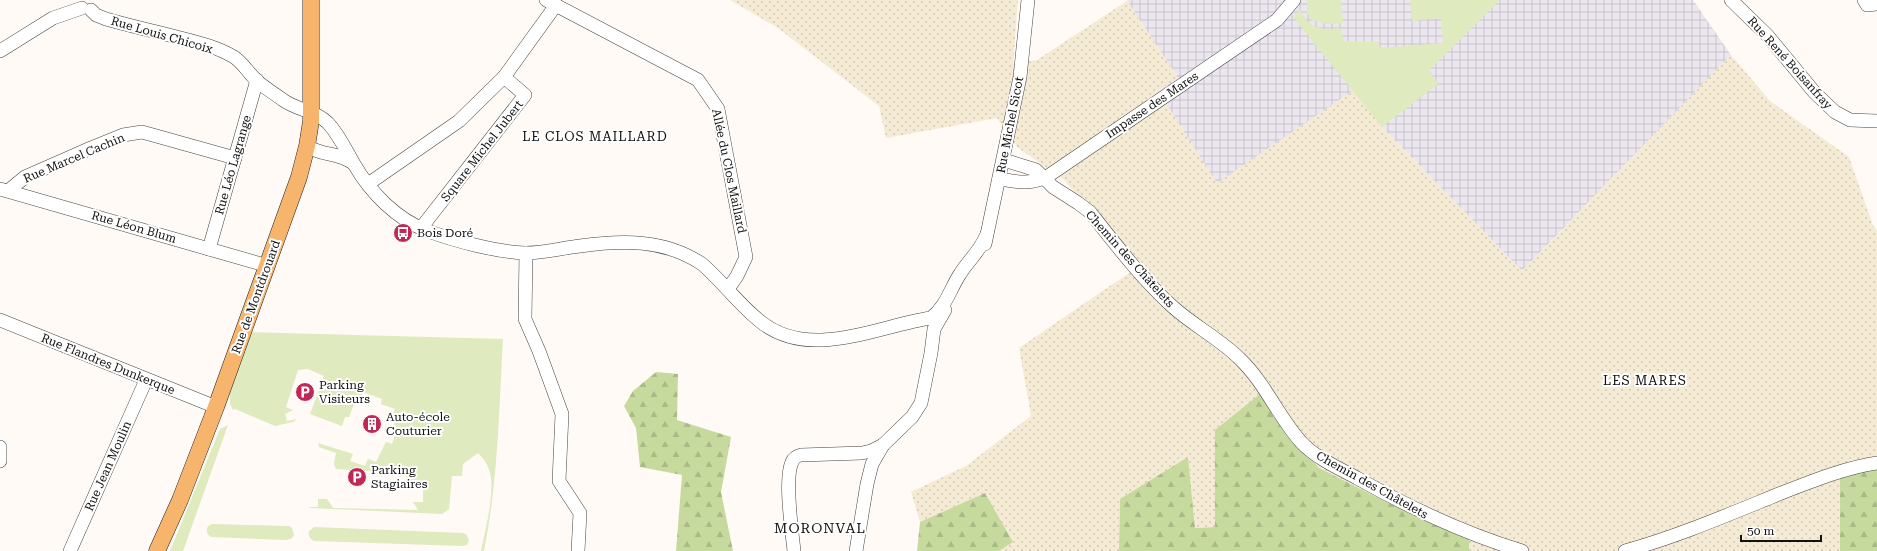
<svg xmlns="http://www.w3.org/2000/svg" width="1877" height="551" font-family="'Roboto Serif',serif">
<defs>
<pattern id="industrial-grid" width="8" height="8" patternUnits="userSpaceOnUse"><rect width="8" height="8" fill="#ece6ef"/><path d="M0 4h8M4 0v8" fill="none" stroke="#c9c4cc"/></pattern>
<pattern id="farmland-dots" width="8" height="8" patternUnits="userSpaceOnUse"><rect width="8" height="8" fill="#f5ead4"/><path d="M2 2h.1M6 6h.1" fill="none" stroke="#d1c8b5" stroke-width="1.8" stroke-linecap="round"/></pattern>
<pattern id="forest-firs" width="22" height="20" patternUnits="userSpaceOnUse"><rect width="22" height="20" fill="#c7da9d"/><path d="M5 1l3.5 6h-7zM16 11l3.5 6h-7z" fill="#aaba86"/></pattern>
</defs>
<rect width="100%" height="100%" fill="#fffaf5"/>
<polygon fill="url(#industrial-grid)" points="1128,0 1693,0 1731,55 1522,271 1382,127 1354,90 1217,184 1158,91 1178,78 1127,1"/>
<polygon fill="url(#farmland-dots)" points="730,0 1018,0 1013,64 1037,60 1127,1 1178,78 1158,91 1217,183 1354,90 1382,127 1522,271 1731,55 1770,101 1849,157 1873,225 1877,231 1877,460 1840,468 1840,551 1469,551 1469,538 1422,520 1319,468 1279,421 1215,430 1215,527 1195,528 1188,458 1120,499 1119,551 999,551 1013,542 985,493 920,522 911,492 966,466 1031,416 1019,348 1132,271 1086,206 1064,180 1017,147 997,118 886,138 879,106 778,28"/>
<g fill="#dfeabe">
<polygon points="1307,0 1341,0 1343,23 1326,24 1311,20 1307,13"/>
<path d="M 1410,0 L 1500,0 L 1429,70 L 1438,84 L 1382,127 L 1293,17 L 1300,10 C 1310,29 1320,30 1340,28 L 1344,41 L 1379,42 L 1380,48 L 1443,43 L 1441,18 L 1412,21 Z"/>
<path d="M 249,332 L 503,339 C 499,410 498,481 484,551 L 481,551 C 485,529 499,483 486,463 C 484,459 481,456 478,453 L 463,464 L 462,476 L 452,476 L 449,509 L 442,514 L 310,508 L 309,507 L 318,507 L 318,499 L 327,499 L 333,508 L 418,510 L 413,502 L 423,502 L 423,482 L 409,482 L 404,473 L 336,469 L 334,464 L 336,453 L 319,447 L 318,443 L 353,454 L 350,461 L 365,466 L 368,459 L 376,462 L 386,442 L 392,444 L 396,432 L 392,430 L 397,418 L 392,416 L 395,409 L 381,404 L 382,399 L 363,392 L 360,400 L 356,399 L 349,417 L 345,417 L 342,426 L 310,414 L 324,376 L 308,369 L 298,370 L 286,407 L 293,410 L 285,414 L 287,421 L 297,419 L 293,422 L 275,426 L 235,409 L 233,410 L 230,404 L 230,391 Z"/>
<polygon points="228,425 183,551 170,551 220,429"/>
<path d="M 212,524 L 289,526 L 292,528 L 294,535 L 292,538 L 287,540 L 211,537 C 205,533 205,526 212,524 Z"/>
<path d="M 314,527 L 463,533 L 467,535 L 469,541 L 467,545 L 462,546 L 315,541 C 310,540 308,536 309,531 Z"/>
</g>
<g fill="url(#forest-firs)">
<polygon points="656,372 678,374 677,420 731,437 721,492 733,551 676,551 682,475 640,467 636,428 624,406 633,391"/>
<polygon points="1260,394 1279,421 1319,468 1422,520 1469,538 1469,551 1119,551 1120,499 1188,457 1195,528 1215,527 1215,430"/>
<polygon points="1877,460 1877,551 1840,551 1840,468"/>
<polygon points="985,493 1013,542 999,551 917,551 920,522"/>
</g>
<g fill="none" stroke-linecap="round" stroke-linejoin="round">
<g stroke="#444" stroke-width="14">
<g id="minor">
<polyline points="546,0 698,80 718,109 746,257 737,276 728,289"/>
<polyline points="1731,0 1767,35 1815,93 1835,112 1850,120 1877,121"/>
<polyline points="1864,0 1867,5 1877,4"/>
<path d="M 91,10 L 96,15 L 106,19 C 127,25 148,30 169,35 C 191,41 214,45 234,57 C 242,62 248,72 255,79 C 263,87 274,93 283,100 C 297,110 316,111 328,123 C 339,135 346,150 354,164 C 370,192 397,220 428,231 C 455,241 497,252 525,253 C 543,253 562,248 580,246 C 622,240 665,239 702,264 C 723,282 739,305 761,322 C 810,361 877,326 931,318 C 946,307 950,289 960,274 C 968,261 980,251 986,236"/>
<polyline points="0,51 53,18 82,8"/>
<path d="M 307,146 C 324,157 336,151 353,163"/>
<path d="M 1004,160 L 1036,170 L 1053,187 L 1078,203 L 1090,212 C 1116,245 1142,279 1173,307 C 1194,326 1220,339 1240,359 C 1265,383 1278,416 1301,442 C 1316,458 1338,468 1357,478 C 1410,508 1463,533 1522,551"/>
<path d="M 999,179 C 1017,182 1031,185 1048,176 L 1277,20 L 1294,0"/>
<polyline points="368,184 459,121 504,77 556,5"/>
<polyline points="0,189 268,266"/>
<polyline points="8,191 25,177 91,148 123,135 142,132 235,158"/>
<polyline points="421,228 525,95 504,77"/>
<polyline points="985,244 1020,77 1028,0"/>
<polyline points="209,249 257,80"/>
<polyline points="526,253 525,319 539,351 562,414 559,481 580,513 578,551"/>
<polyline points="0,320 216,407"/>
<polyline points="0,447 0,461"/>
<polyline points="70,551 146,380"/>
<path d="M 794,551 C 792,531 784,479 792,462 C 794,457 797,456 801,455 L 862,453 L 871,451 L 883,445"/>
<polyline points="856,551 867,484 872,464 883,445 912,417 921,403 931,353 934,329 945,310"/>
<path d="M 1625,551 C 1679,536 1732,513 1784,492 C 1815,480 1845,468 1877,463"/>
</g>
</g>
<g stroke="#222" stroke-width="17">
<polyline id="major" points="157,551 180,500 216,407 299,177 307,146 311,121 311,0"/>
</g>
<use href="#minor" stroke="#fff" stroke-width="13"/>
<use href="#major" stroke="#f6b46d" stroke-width="16"/>
</g>
<defs>
<g id="bus-disc" transform="scale(1)"><circle r="9.5" fill="#c02955" stroke="#fff"/><path d="M-5-6H5V4H4V6H2V4H-2V6H-4V4H-5ZM-3.5-4V0h7V-4ZM-3.5 1.2v1.5H-2V1.2ZM2 1.2v1.5H3.5V1.2Z" fill="#fff"/></g>
<g id="parking-disc" transform="scale(1)"><circle r="9.5" fill="#c02955" stroke="#fff"/><path d="M-3.5-5.5H1a3.5 3.5 0 0 1 0 7H-1V5.5H-3.5ZM-1-3.4V-.6H.8a1.4 1.4 0 0 0 0-2.8Z" fill="#fff"/></g>
<g id="building-disc" transform="scale(1)"><circle r="9.5" fill="#c02955" stroke="#fff"/><path d="M-4-6H4V6H1V3H-1V6H-4ZM-2.5-4.3h1.7v1.8h-1.7ZM.8-4.3h1.7v1.8H.8ZM-2.5-1h1.7V.8h-1.7ZM.8-1h1.7V.8H.8Z" fill="#fff"/></g>
</defs>
<g fill-rule="evenodd">
<use href="#bus-disc" x="403" y="233"/>
<use href="#parking-disc" x="305" y="392"/>
<use href="#building-disc" x="372" y="424"/>
<use href="#parking-disc" x="357" y="477"/>
</g>
<g text-anchor="middle" stroke-width="4" stroke-linejoin="round" paint-order="stroke">
<g font-size="12" fill="#111" stroke="#fff">
<text transform="translate(162 35) rotate(16)" y="4">Rue Louis Chicoix</text>
<text transform="translate(1790 63) rotate(48)" y="4">Rue René Boisanfray</text>
<text transform="translate(1152 105) rotate(-34)" y="4">Impasse des Mares</text>
<text transform="translate(1010 125) rotate(-79)" y="4">Rue Michel Sicot</text>
<text transform="translate(482 151) rotate(-52)" y="4">Square Michel Jubert</text>
<text transform="translate(74 158) rotate(-23)" y="4">Rue Marcel Cachin</text>
<text transform="translate(233 165) rotate(-74)" y="4">Rue Léo Lagrange</text>
<text transform="translate(729 171) rotate(78)" y="4">Allée du Clos Maillard</text>
<text transform="translate(134 227) rotate(16)" y="4">Rue Léon Blum</text>
<text transform="translate(1130 259) rotate(48)" y="4">Chemin des Châtelets</text>
<text transform="translate(256 297) rotate(-70)" y="4">Rue de Montdrouard</text>
<text transform="translate(108 364) rotate(22)" y="4">Rue Flandres Dunkerque</text>
<text transform="translate(108 466) rotate(-66)" y="4">Rue Jean Moulin</text>
<text transform="translate(1372 485) rotate(29)" y="4">Chemin des Châtelets</text>
</g>
<g font-size="12" fill="#111" stroke="#fff" text-anchor="start">
<text x="417" y="237">Bois Doré</text>
<text x="319" y="389">Parking<tspan x="319" dy="14">Visiteurs</tspan></text>
<text x="386" y="421">Auto-école<tspan x="386" dy="14">Couturier</tspan></text>
<text x="371" y="474">Parking<tspan x="371" dy="14">Stagiaires</tspan></text>
</g>
<g font-size="13" letter-spacing="1" fill="#111" stroke="#fff">
<text x="595" y="141">LE CLOS MAILLARD</text>
<text x="1645" y="385">LES MARES</text>
</g>
<g font-size="14" letter-spacing="1" fill="#111" stroke="#fff">
<text x="820" y="533">MORONVAL</text>
</g>
</g>
<path d="M1741 535v6h80v-6" fill="none" stroke="#111111" stroke-width="2"/>
<text x="1747" y="535" font-size="12" fill="#111111" stroke="#ffffff" stroke-width="3" paint-order="stroke">50 m</text>
</svg>
